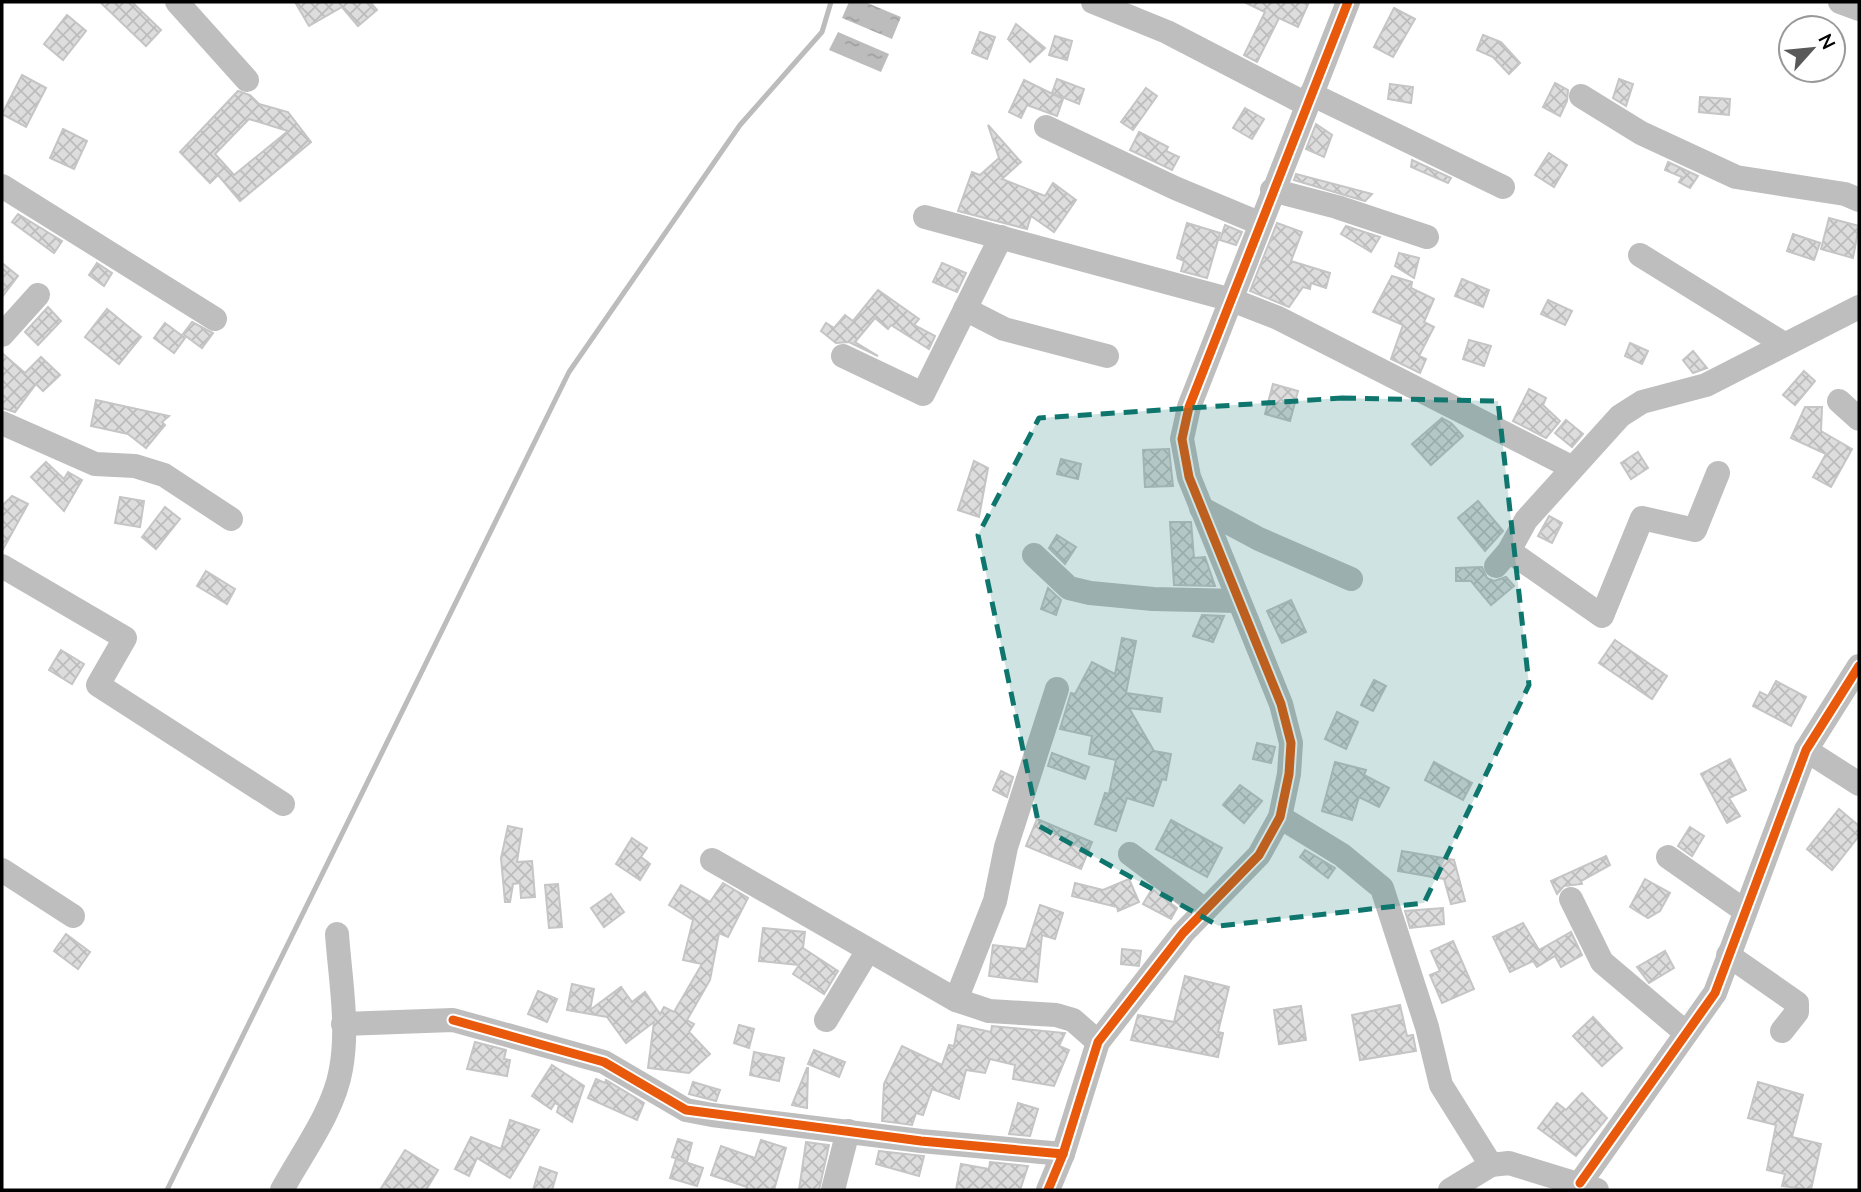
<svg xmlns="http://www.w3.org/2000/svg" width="1861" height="1192" font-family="'Nunito Sans',sans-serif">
<defs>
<pattern id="water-ripples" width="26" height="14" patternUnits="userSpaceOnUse" patternTransform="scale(1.75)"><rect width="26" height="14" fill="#bcbcbc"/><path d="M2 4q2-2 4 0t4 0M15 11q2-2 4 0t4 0" fill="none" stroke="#a0a0a0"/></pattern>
<pattern id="building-cross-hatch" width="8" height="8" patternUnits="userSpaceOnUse" patternTransform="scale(1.75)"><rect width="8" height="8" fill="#ddd"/><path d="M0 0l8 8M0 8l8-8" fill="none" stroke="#bcbcbc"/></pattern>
</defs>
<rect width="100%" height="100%" fill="#fff"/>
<g fill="url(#water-ripples)">
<polygon points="849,2 865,2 901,17 892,39 842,18"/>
<polygon points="838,32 889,54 881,72 829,50"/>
</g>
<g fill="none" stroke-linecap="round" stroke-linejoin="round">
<polyline stroke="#bcbcbc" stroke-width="5" points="167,1190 569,372 740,125 822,32 831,2"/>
</g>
<g fill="url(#building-cross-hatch)" stroke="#c5c5c5" stroke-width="2" fill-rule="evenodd">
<polygon points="100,2 132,2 161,30 146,46"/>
<polygon points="295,2 370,2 377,10 358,26 342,7 309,26"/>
<polygon points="1244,2 1309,2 1298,27 1279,18 1257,62 1244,55 1265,12"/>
<polygon points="1394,8 1415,19 1393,57 1374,47"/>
<polygon points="67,15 86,31 63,60 44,44"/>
<polygon points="1016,24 1045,48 1030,62 1008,39"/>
<polygon points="980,32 995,37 987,59 972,53"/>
<polygon points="1483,35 1501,42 1520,63 1509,74 1493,57 1477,50"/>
<polygon points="1055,36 1072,41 1067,60 1049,55"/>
<polygon points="22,75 46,88 26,127 2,114"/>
<polygon points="1057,79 1084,89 1079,104 1052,93"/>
<polygon points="1619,79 1633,84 1626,106 1613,98"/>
<polygon points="1024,80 1063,99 1057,116 1027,105 1021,118 1009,112"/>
<polygon points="1555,83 1568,90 1567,101 1560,116 1543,107"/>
<polygon points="1390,84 1413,87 1411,103 1388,99"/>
<polygon points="1146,88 1157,96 1133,130 1121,122"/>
<path d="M 238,91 L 250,95 L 259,104 L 288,112 L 311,142 L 240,201 L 218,175 L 210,183 L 180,152 ZM 249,119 L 288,131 L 234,175 L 215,154 Z"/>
<polygon points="1700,97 1730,99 1729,115 1699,112"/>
<polygon points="1245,108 1264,119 1252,139 1233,128"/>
<polygon points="1316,124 1332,135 1324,157 1306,149"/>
<polygon points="988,125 1021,162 1002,179 1045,196 1053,183 1076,200 1054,232 1031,216 1027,229 958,211 972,172 980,175 999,158"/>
<polygon points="63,129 87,141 74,169 50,158"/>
<polygon points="1139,132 1168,147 1166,151 1179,157 1172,170 1130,150"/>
<polygon points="1549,153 1567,165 1554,187 1535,175"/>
<polygon points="1412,160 1451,178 1448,183 1411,167"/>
<polygon points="1668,162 1698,176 1690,188 1679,182 1682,177 1665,170"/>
<polygon points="1296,174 1372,194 1365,201 1294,180"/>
<polygon points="18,214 62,241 54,253 12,222"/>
<polygon points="1829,218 1859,226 1853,258 1821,249"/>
<polygon points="1187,223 1220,233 1207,278 1181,271 1184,261 1177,258"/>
<polygon points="1277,223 1302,232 1291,261 1330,273 1326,288 1311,283 1310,289 1303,287 1289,307 1250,291"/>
<polygon points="1225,225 1242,232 1236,245 1220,240"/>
<polygon points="1346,226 1380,237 1371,252 1341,234"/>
<polygon points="1793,234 1820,243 1814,260 1787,251"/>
<polygon points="1399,253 1419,258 1414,278 1395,266"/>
<polygon points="2,263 18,276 2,297"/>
<polygon points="97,263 112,273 104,286 89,275"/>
<polygon points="942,263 966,273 957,292 933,282"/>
<polygon points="1392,276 1412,282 1411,288 1434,299 1424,322 1434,327 1419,356 1426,359 1420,373 1391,359 1403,325 1373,312"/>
<polygon points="1462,279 1489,290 1483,307 1455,296"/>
<polygon points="878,290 919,319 914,325 935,336 929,349 891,325 888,329 875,318 855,342 878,356 849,342 836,343 821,331 826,323 834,328 845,315 853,321"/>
<polygon points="1548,300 1572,311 1565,325 1541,314"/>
<polygon points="48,307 61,321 38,345 25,332"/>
<polygon points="107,309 141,337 119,364 85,337"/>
<polygon points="192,322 213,333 202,348 183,334"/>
<polygon points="165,323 185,338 174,353 154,338"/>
<polygon points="1469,340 1491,346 1484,366 1463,359"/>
<polygon points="1630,343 1648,351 1642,364 1625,356"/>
<polygon points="1693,351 1707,368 1693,373 1683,360"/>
<polygon points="2,353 25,373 41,357 60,375 43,391 36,384 15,412 2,408"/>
<polygon points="1804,371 1815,381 1795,405 1783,395"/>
<polygon points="1273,384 1298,391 1290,421 1265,414"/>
<polygon points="1529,389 1546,398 1543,405 1560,421 1546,438 1513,421"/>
<polygon points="96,400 169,416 162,422 165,425 146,448 128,434 91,426"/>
<polygon points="1805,407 1822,407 1821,431 1852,449 1831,487 1813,477 1826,454 1791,438"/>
<polygon points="1442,418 1451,423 1463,436 1431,465 1412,444"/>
<polygon points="1566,420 1583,434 1572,447 1555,433"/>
<polygon points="1169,449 1173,486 1145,487 1143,450"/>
<polygon points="1638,452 1648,468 1631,479 1621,463"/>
<polygon points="1061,459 1081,464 1078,479 1057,474"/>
<polygon points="974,461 988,468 979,517 958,510"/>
<polygon points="46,462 64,479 68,472 82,480 64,511 31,477"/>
<polygon points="12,496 28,504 2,551 2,506"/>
<polygon points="120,497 144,501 140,527 115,523"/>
<polygon points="1478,501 1503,531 1485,551 1458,518"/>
<polygon points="165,507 180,519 156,549 142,537"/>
<polygon points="1549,516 1562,523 1552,543 1538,536"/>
<polygon points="1170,522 1191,522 1194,558 1205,557 1215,586 1174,585"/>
<polygon points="1057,535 1076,547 1065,564 1049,548"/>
<polygon points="1482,567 1487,578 1494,581 1506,577 1514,586 1491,605 1471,581 1456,581 1456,568"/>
<polygon points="206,571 235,589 227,604 197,586"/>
<polygon points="1048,588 1061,600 1056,615 1041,609"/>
<polygon points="1291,600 1306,632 1282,643 1267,611"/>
<polygon points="1202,615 1224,616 1213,642 1193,636"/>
<polygon points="1122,638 1136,641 1126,693 1162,698 1160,712 1129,708 1154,751 1171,754 1166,780 1162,779 1153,806 1127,798 1116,831 1095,824 1105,793 1109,794 1116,760 1089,754 1092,736 1060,729 1071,693 1075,694 1092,662 1115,674"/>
<polygon points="1615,640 1667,676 1652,699 1599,663"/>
<polygon points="61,650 84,664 72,684 49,670"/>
<polygon points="1374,680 1386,686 1373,711 1361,705"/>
<polygon points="1776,681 1806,697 1791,726 1753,706 1760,692 1768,696"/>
<polygon points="1337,712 1358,722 1346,749 1325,739"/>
<polygon points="1257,743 1275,747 1271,763 1253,759"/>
<polygon points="1052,753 1089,767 1085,779 1048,766"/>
<polygon points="1730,759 1746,790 1729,798 1740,816 1727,823 1701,774"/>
<polygon points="1335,762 1366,770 1364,775 1389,788 1379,807 1359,797 1352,820 1322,811"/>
<polygon points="1434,762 1472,783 1463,800 1425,780"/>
<polygon points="1001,771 1013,777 1007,797 993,790"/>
<polygon points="1240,785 1262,801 1244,823 1223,805"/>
<polygon points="1839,809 1859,826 1859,836 1832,870 1807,849"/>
<polygon points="1037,819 1092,842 1081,869 1026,846"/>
<polygon points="1171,820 1222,848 1207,877 1156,849"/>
<polygon points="508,826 522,829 517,862 532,861 535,897 521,898 520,883 513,884 510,902 505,902 501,858"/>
<polygon points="1690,827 1704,836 1692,856 1678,846"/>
<polygon points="632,838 647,848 641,857 650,864 640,880 616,864"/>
<polygon points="1305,850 1335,868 1328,878 1300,857"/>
<polygon points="1402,851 1454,860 1465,901 1451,904 1444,879 1398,871"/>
<polygon points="1606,856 1610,865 1581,881 1582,884 1564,886 1557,894 1551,881"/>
<polygon points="1129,879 1139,902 1118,911 1117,907 1072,896 1075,883 1103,890"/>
<polygon points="1645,879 1670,893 1660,911 1648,918 1630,907"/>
<polygon points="723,883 748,898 728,937 719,933 710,980 687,1020 694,1024 689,1032 710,1054 689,1073 648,1068 654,1022 626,1043 607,1017 567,1010 572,984 594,989 590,1010 621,987 632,1002 645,992 660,1014 664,1007 674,1012 702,964 683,960 693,920 669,905 681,885 710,902"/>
<polygon points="558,884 562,927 549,928 545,885"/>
<polygon points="1152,889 1177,908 1171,919 1143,904"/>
<polygon points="611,894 624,912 604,927 591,908"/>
<polygon points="1040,905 1063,913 1055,939 1042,935 1037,982 989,976 993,945 1026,949"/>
<polygon points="1443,908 1444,924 1410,928 1405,911"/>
<polygon points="1523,923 1539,950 1571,932 1582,955 1561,967 1555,956 1537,967 1533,961 1510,972 1493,937"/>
<polygon points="763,928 805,932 803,948 838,971 824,994 793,974 799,965 759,961"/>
<polygon points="66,934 90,952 78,969 54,951"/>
<polygon points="1453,941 1474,989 1442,1003 1430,975 1440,971 1431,951"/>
<polygon points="1122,949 1141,951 1139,966 1121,964"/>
<polygon points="1665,951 1674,968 1649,983 1637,967"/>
<polygon points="1185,976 1229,987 1218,1032 1223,1033 1218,1057 1131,1040 1138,1015 1174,1022"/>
<polygon points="538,991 557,999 547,1022 528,1014"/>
<polygon points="1400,1005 1407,1036 1413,1035 1416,1051 1360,1060 1352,1015"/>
<polygon points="1301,1006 1306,1040 1279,1044 1274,1010"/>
<polygon points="1593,1017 1622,1048 1602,1066 1573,1036"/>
<polygon points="739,1025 754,1029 749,1048 734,1043"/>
<polygon points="958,1025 991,1032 992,1026 1065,1033 1059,1046 1069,1050 1054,1086 1013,1079 1015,1065 990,1059 985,1073 966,1070 959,1099 932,1089 923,1115 916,1113 912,1125 882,1121 884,1084 902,1046 942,1065 949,1045 954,1046"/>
<polygon points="475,1042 506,1050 504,1059 510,1060 507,1076 467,1069"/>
<polygon points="814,1050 845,1062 839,1077 808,1064"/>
<polygon points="754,1052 784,1058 779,1081 750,1075"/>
<polygon points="552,1065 584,1086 572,1122 557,1112 559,1105 555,1103 551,1109 532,1096"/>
<polygon points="807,1068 808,1068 807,1108 792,1105"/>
<polygon points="596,1079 605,1083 606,1080 644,1103 637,1120 588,1098"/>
<polygon points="693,1082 720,1090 716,1101 689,1094"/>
<polygon points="1758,1082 1803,1095 1792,1137 1821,1144 1811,1190 1782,1186 1785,1174 1767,1170 1776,1125 1748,1118"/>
<polygon points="1582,1093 1607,1118 1576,1156 1538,1128 1557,1103 1566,1110"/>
<polygon points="1018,1103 1038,1109 1030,1136 1009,1134"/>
<polygon points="510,1120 539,1130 510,1178 477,1158 469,1176 455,1169 471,1137 501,1149"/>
<polygon points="678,1139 692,1143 687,1162 672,1157"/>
<polygon points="761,1140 786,1148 774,1190 746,1190 747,1187 711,1175 721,1146 755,1158"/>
<polygon points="806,1142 829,1145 819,1190 799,1190"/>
<polygon points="405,1150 438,1170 426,1190 380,1190"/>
<polygon points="879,1151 924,1156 919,1176 876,1164"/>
<polygon points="676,1159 703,1168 697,1186 670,1178"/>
<polygon points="990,1162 1028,1166 1020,1190 956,1190 961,1164 989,1169"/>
<polygon points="540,1167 557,1173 552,1190 533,1190"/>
</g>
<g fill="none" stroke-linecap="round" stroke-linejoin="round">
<g stroke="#bebebe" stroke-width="24">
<polyline points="177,2 247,80"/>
<polyline points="1093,2 1167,32 1306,104"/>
<polyline points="1840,2 1859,9"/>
<polyline points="1311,94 1503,187"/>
<polyline points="1581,96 1641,133 1736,177 1845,194 1859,200"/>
<polyline points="1046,127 1175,188 1259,223"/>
<polyline points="2,186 215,319"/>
<polyline points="1272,190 1337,207 1427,237"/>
<polyline points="925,217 1232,300 1278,318 1571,467"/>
<polyline points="1640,255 1784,344"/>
<polyline points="965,309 1004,329 1107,356"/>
<polyline points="2,335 38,295"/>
<polyline points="843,356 923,394 1001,237"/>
<polyline points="1839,401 1859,419"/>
<polyline points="2,423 95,464 135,466 164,475 231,519"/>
<polyline points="1201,508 1259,539 1351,579"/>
<polyline points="1509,551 1602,616 1642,518 1695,530 1718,473"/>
<polyline points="1034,555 1069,588 1090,593 1153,599 1238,601"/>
<polyline points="2,566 125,638 98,685 283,804"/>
<polyline points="1496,566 1509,551 1526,520 1620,416 1642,402 1706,385 1859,307"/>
<polyline points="1806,750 1859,784"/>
<polyline points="1280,817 1342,855 1382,888 1427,1027 1441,1085 1491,1165"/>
<polyline points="1130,854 1205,910"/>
<polyline points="1668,857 1745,911"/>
<polyline points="712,860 956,1000 989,1011 1056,1015 1073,1020 1098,1042"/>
<polyline points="2,870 73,916"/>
<polyline points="1571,899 1602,962 1686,1033"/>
<polyline points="1728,955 1797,1003 1797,1012 1782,1031"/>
<polyline points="956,1000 995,901 1006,847 1057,689"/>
<polyline points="826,1020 867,952"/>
<polyline points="343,1024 453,1020 604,1062 686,1110 712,1115 921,1141 1063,1154"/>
<polyline points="1580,1183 1715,993 1806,750 1859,666"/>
<path d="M 282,1190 C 302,1153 334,1111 341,1069 C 349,1026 340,977 337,934"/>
<polyline points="833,1190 848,1131"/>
<polyline points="1048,1190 1063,1154 1098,1042 1183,933 1259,855 1280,817 1289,774 1291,743 1281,704 1189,477 1182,439 1189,407 1348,2"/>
<polyline points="1450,1190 1491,1165 1509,1163 1597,1190"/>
</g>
<g stroke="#fff" stroke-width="13">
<g id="cycleway">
<polyline points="453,1020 604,1062 686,1110 921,1141 1063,1154"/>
<polyline points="1580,1183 1715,993 1806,750 1859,666"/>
<polyline points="1048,1190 1063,1154 1098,1042 1183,933 1259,855 1280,817 1289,774 1291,743 1281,704 1189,477 1182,439 1189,407 1348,2"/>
</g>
</g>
<use href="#cycleway" stroke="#e8590c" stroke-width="9"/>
</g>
<path fill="#0f766e" fill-opacity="0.2" stroke="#0f766e" stroke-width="5" stroke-dasharray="14 9" stroke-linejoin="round" d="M 1342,398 L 1498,401 L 1529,685 L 1424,903 L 1219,926 L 1039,826 L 978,535 L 1039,418 Z"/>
<rect width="1861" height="1192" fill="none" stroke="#000000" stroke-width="7"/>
<g transform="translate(1812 49) rotate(63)"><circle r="33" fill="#ffffff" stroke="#999999" stroke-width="2"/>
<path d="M0-5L12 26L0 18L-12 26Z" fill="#595959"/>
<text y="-10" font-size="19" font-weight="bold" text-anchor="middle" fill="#000000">N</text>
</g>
</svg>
